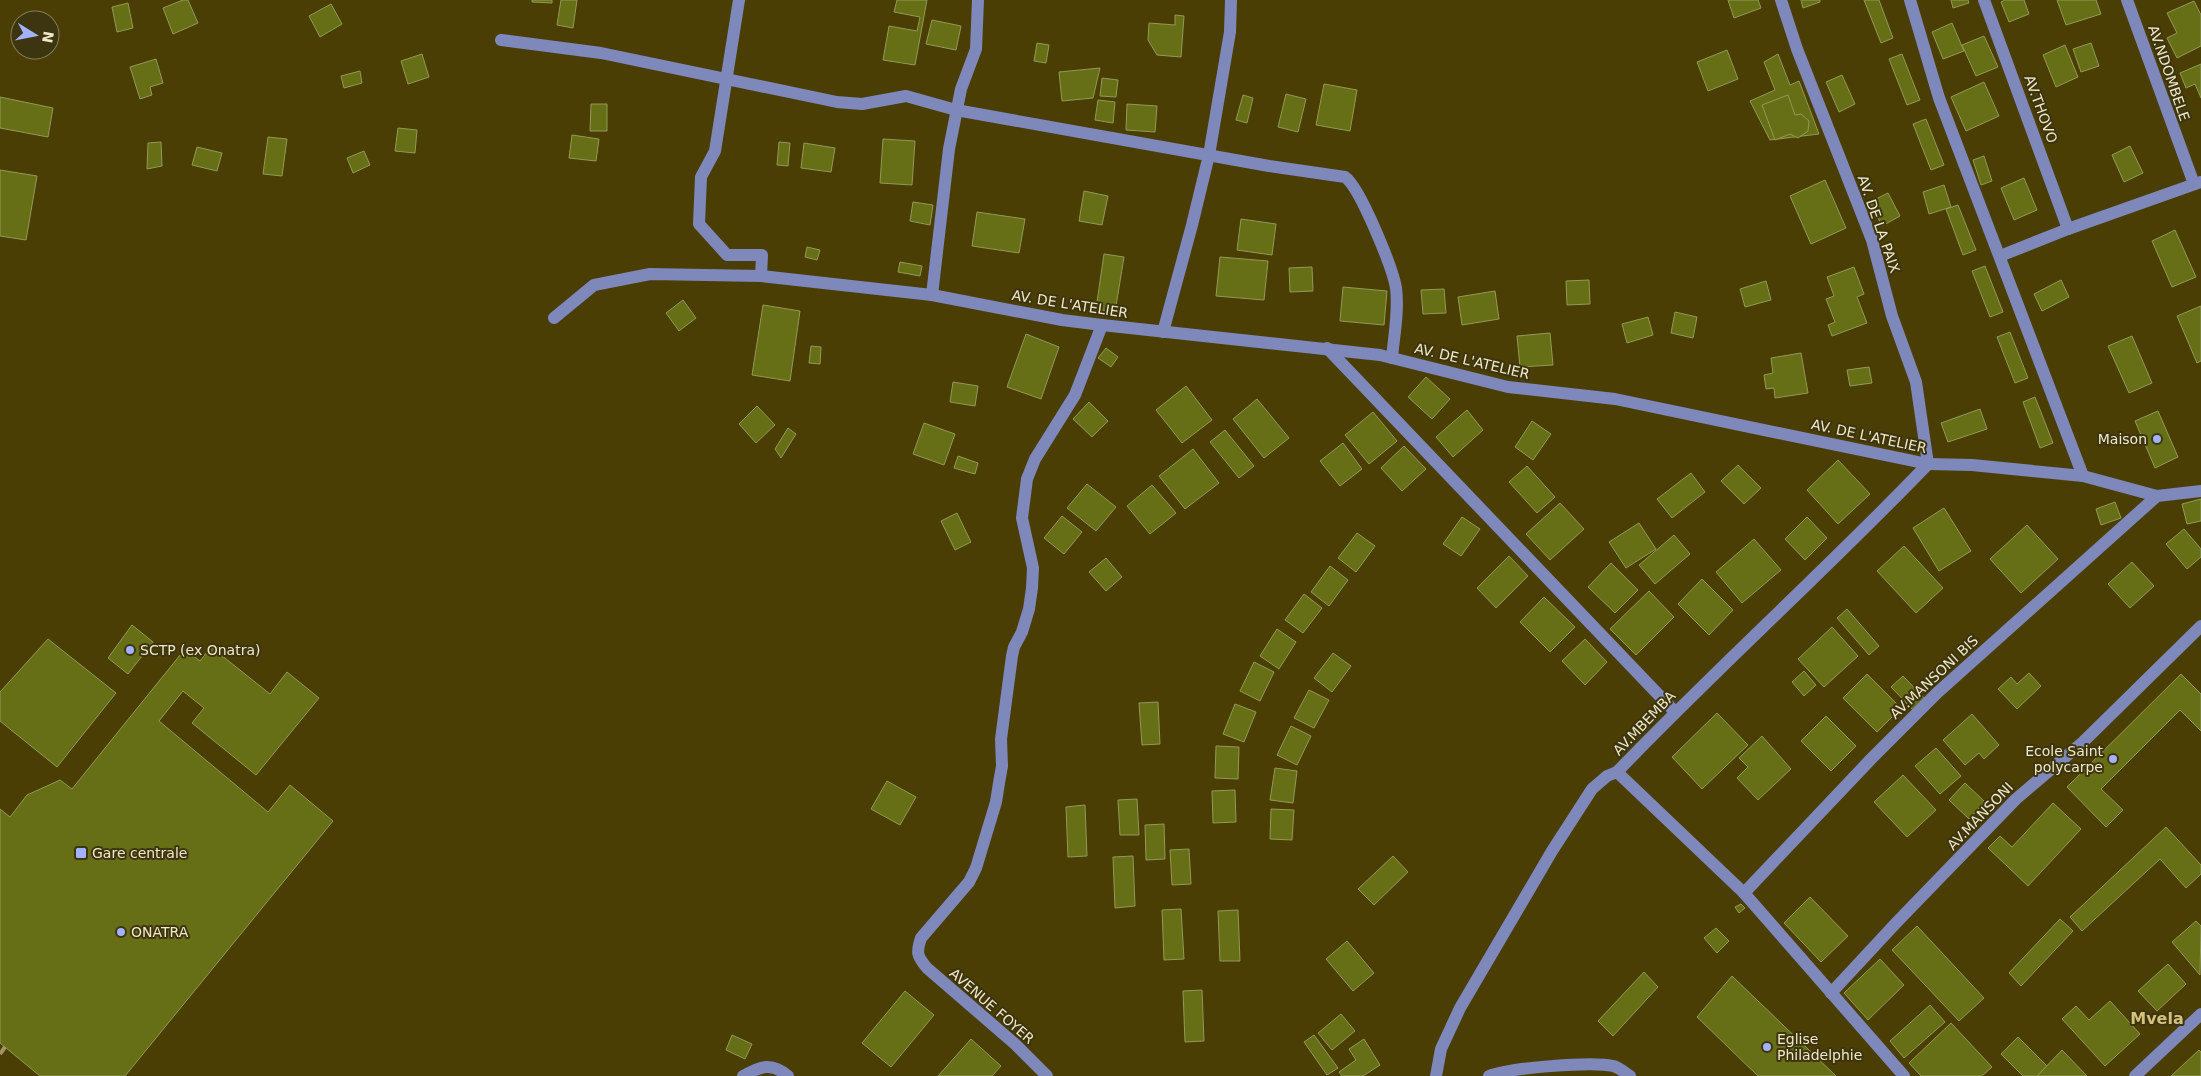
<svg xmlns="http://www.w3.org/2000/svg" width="2201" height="1076" font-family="'DejaVu Sans',sans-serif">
<rect width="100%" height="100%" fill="#4b3e04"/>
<g fill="#676f16" stroke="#919a57">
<polygon points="183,0 188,0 198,23 173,34 163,8"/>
<polygon points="532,0 552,0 552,3 532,2"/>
<polygon points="561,0 577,0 573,28 557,25"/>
<polygon points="897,0 927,0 915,65 883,60 889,26 917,31 920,17 894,12"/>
<polygon points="1728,0 1758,0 1761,8 1734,18"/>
<polygon points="1801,0 1820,0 1820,2 1803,8"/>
<polygon points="1864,0 1879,0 1893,38 1881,43"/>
<polygon points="1951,0 1968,0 1969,3 1953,8"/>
<polygon points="2005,0 2024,0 2029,14 2009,22 2001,2"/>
<polygon points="2057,0 2096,0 2101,14 2066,25"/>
<polygon points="2194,1 2201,15 2201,46 2177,58 2167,38 2177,33 2167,13"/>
<polygon points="128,3 133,28 117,32 112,7"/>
<polygon points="331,4 342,24 320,37 309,16"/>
<polygon points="1175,15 1184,16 1181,57 1157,55 1148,40 1149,23 1175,25"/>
<polygon points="932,20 961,26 956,50 926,44"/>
<polygon points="1952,23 1964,51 1943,59 1932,32"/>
<polygon points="1984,36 1998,67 1976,76 1962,45"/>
<polygon points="1037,43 1049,45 1046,63 1034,61"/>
<polygon points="2091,43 2099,66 2081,72 2073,49"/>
<polygon points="2065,45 2078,77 2056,87 2043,55"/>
<polygon points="1727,50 1738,79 1708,91 1697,62"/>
<polygon points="422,54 429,77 408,84 401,61"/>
<polygon points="1778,54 1790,85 1799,81 1819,134 1770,140 1750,101 1775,90 1764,62"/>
<polygon points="1902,54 1920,100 1907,105 1889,59"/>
<polygon points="156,59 163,83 150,87 152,95 140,99 130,67"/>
<polygon points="2201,64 2201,98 2195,84 2186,88 2180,73"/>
<polygon points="1100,68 1093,98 1062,101 1059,72"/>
<polygon points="360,71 362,83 344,88 341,76"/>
<polygon points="1842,75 1855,104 1839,112 1826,82"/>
<polygon points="1102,78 1118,80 1116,97 1100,96"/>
<polygon points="1984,82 1999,116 1966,131 1951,97"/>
<polygon points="1324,84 1357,90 1350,131 1316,125"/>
<polygon points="1286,94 1306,99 1298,132 1278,127"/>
<polygon points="1243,95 1253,98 1247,123 1236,120"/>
<polygon points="1788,95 1795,115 1801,114 1809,121 1808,131 1798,138 1790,134 1775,140 1762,105"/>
<polygon points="0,97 53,108 48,137 0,128"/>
<polygon points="1098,100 1115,102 1113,123 1095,120"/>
<polygon points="591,104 607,104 607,131 590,131"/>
<polygon points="1127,104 1157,106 1155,132 1126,130"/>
<polygon points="1926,119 1944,165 1931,170 1913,124"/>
<polygon points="398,128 417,130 415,153 395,151"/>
<polygon points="572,135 599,139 596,161 569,158"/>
<polygon points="268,137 287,139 282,176 263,174"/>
<polygon points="883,139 915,141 912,185 880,183"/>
<polygon points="161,142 162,166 147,169 148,143"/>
<polygon points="779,142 790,143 788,166 777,165"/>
<polygon points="804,143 835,148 831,172 801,168"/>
<polygon points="2130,146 2143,173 2124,182 2112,155"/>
<polygon points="197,147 222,153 217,171 192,165"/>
<polygon points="364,151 370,165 353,173 347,158"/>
<polygon points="1984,156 1992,181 1981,185 1973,160"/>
<polygon points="0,170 37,176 26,240 0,236"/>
<polygon points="2024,178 2037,210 2014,220 2001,188"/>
<polygon points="1825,180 1846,228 1811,244 1790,196"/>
<polygon points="1944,185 1951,207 1929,214 1923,192"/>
<polygon points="1084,191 1108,196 1102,225 1079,221"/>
<polygon points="1888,193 1900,216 1882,226 1870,202"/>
<polygon points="913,202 933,205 930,225 910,221"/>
<polygon points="1958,205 1976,250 1963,255 1946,209"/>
<polygon points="977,212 1025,219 1019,253 972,246"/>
<polygon points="1241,219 1276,224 1272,255 1237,250"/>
<polygon points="2175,230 2196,277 2172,287 2152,241"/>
<polygon points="807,247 820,250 817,260 805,257"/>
<polygon points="1104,254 1124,257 1115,312 1096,309"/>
<polygon points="1220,257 1268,261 1264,300 1216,296"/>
<polygon points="900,262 922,266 920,276 898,272"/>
<polygon points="1985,266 2003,312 1990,317 1972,271"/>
<polygon points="1312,267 1313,291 1290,292 1289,268"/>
<polygon points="1854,267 1864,294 1857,297 1867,323 1832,336 1828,325 1835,322 1826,299 1834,296 1827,277"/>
<polygon points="1589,280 1590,304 1567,305 1566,281"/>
<polygon points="2061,280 2069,297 2042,311 2034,294"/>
<polygon points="1766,281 1771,300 1745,307 1740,289"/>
<polygon points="1343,287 1387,291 1384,325 1340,321"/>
<polygon points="1444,289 1446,313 1423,314 1421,290"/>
<polygon points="1495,291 1499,319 1462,325 1458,297"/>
<polygon points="683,300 696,318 679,331 666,313"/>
<polygon points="763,305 800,311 790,381 752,375"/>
<polygon points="2201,306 2201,361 2197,363 2177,316"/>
<polygon points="1675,312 1697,317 1693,338 1671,333"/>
<polygon points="1648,317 1653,335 1627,343 1622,324"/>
<polygon points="2010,332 2028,378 2015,383 1997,337"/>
<polygon points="1550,333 1553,365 1520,367 1517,336"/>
<polygon points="1026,334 1059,347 1041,399 1007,387"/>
<polygon points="2132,336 2152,383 2129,393 2108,346"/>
<polygon points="811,346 821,347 820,364 809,363"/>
<polygon points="1106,348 1118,357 1111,367 1098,358"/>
<polygon points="1801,353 1808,393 1775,398 1774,388 1766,389 1764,375 1773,373 1771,358"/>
<polygon points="1869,367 1872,383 1850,386 1847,370"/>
<polygon points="1426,377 1450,399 1432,419 1408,397"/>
<polygon points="953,382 978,386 975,406 950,402"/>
<polygon points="1186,386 1212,420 1182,443 1156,410"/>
<polygon points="2035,397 2053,443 2040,448 2023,402"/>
<polygon points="1257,399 1289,438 1264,458 1233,419"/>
<polygon points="1089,402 1108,421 1092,437 1073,419"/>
<polygon points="757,406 775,425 756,443 739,424"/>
<polygon points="1980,409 1987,429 1948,442 1941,423"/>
<polygon points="1467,410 1483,430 1453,457 1436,437"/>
<polygon points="2158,411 2178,457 2155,468 2135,421"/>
<polygon points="1373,412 1397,441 1369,464 1345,435"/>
<polygon points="1532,421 1551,434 1533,460 1515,447"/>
<polygon points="924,423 955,434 944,465 913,454"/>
<polygon points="788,428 796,434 781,458 775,449"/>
<polygon points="1225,430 1254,466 1239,478 1210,442"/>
<polygon points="1343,443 1362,469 1340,486 1320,461"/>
<polygon points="1404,446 1426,469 1402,491 1381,468"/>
<polygon points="1193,449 1219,483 1185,509 1159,476"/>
<polygon points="958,456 978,463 975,474 954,468"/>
<polygon points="1838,460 1870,494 1838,524 1807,490"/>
<polygon points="1738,465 1761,488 1744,504 1721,481"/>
<polygon points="1527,466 1555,497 1537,513 1509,482"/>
<polygon points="1691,473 1705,492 1672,518 1657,499"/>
<polygon points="1087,484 1116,507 1096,531 1067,508"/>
<polygon points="1152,485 1176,513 1150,534 1127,506"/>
<polygon points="2201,499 2201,521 2187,524 2182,504"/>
<polygon points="2115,502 2121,518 2101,525 2096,509"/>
<polygon points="1560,503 1584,529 1550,560 1526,534"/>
<polygon points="1944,508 1971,551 1939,571 1913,528"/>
<polygon points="957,513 971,542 955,550 941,521"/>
<polygon points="1062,516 1082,532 1064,554 1044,538"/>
<polygon points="1462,517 1480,529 1461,556 1443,544"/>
<polygon points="1807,517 1827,538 1805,560 1785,539"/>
<polygon points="1639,523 1656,549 1626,568 1609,542"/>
<polygon points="2027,525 2058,559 2021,593 1990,559"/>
<polygon points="2184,529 2201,549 2201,557 2187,569 2166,544"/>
<polygon points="1357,533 1375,546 1356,572 1338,558"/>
<polygon points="1674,535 1690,554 1655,584 1639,565"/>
<polygon points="1754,539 1781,570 1742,603 1716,572"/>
<polygon points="1904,546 1943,588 1916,613 1877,571"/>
<polygon points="1509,556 1528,576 1496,608 1477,588"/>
<polygon points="1106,558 1122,577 1106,591 1089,572"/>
<polygon points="2132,562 2154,586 2130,608 2108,584"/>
<polygon points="1611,563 1638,590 1615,613 1588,587"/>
<polygon points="1330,566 1348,580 1329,606 1311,592"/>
<polygon points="1702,579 1733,610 1709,635 1678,604"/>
<polygon points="1649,591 1674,617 1636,655 1610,629"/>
<polygon points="1304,594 1322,608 1303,633 1285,620"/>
<polygon points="1544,597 1575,627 1550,652 1520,622"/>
<polygon points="1847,609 1879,646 1869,655 1837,618"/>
<polygon points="132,625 153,642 128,674 108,658"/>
<polygon points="1832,627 1858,656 1824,687 1798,659"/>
<polygon points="1277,629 1296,642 1279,669 1260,656"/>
<polygon points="48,639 116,693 57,767 0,721 0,692"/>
<polygon points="1585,639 1607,662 1585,685 1562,661"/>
<polygon points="211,647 270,694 287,672 319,698 256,775 192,723 204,708 183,691 159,721 268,812 290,785 333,821 125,1076 40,1076 0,1043 0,809 10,817 27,795 60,780 72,789 185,649 200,661"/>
<polygon points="1333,653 1351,666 1332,692 1314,678"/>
<polygon points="1254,662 1274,672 1260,701 1240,691"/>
<polygon points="1804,671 1816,685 1804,696 1792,682"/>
<polygon points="2029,673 2041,686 2017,709 1998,689 2011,677 2017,684"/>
<polygon points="1867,674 1901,708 1877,732 1843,698"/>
<polygon points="2181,674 2201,694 2201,731 2180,710 2101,789 2123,810 2106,827 2067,787"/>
<polygon points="1903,676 1926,700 1914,711 1891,687"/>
<polygon points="1309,690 1329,700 1314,728 1294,718"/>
<polygon points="1158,702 1160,744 1142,745 1139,703"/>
<polygon points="1235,704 1256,712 1244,742 1223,734"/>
<polygon points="1717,713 1748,745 1702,789 1672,757"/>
<polygon points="1972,714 1999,745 1984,759 1979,753 1965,765 1943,740"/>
<polygon points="1826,716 1856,746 1831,771 1801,741"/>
<polygon points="1291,726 1311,736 1297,765 1277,755"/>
<polygon points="1762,736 1791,769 1758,800 1737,778 1748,767 1739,758"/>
<polygon points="1216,746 1239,747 1238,779 1215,778"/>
<polygon points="1936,748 1961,776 1940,794 1915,766"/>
<polygon points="1275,768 1297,771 1293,803 1270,800"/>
<polygon points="1903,775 1936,810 1907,837 1874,802"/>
<polygon points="887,781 916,797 900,825 871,809"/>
<polygon points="1965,783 1985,802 1969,819 1949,800"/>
<polygon points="1235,790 1236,822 1213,823 1212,791"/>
<polygon points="1137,799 1139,835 1120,835 1118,800"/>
<polygon points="2053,803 2081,829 2028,886 1988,848 2000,836 2012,847"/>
<polygon points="1085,805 1087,856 1068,857 1066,807"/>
<polygon points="1271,809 1294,810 1292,840 1270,839"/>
<polygon points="1164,824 1165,859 1146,860 1145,825"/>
<polygon points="2166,827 2201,865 2201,874 2186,888 2160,859 2082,931 2070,917"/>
<polygon points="1189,849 1191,884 1172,885 1170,850"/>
<polygon points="1133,856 1135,906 1115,908 1113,857"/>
<polygon points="1393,856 1408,872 1374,905 1358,889"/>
<polygon points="1810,897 1848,936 1821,962 1784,923"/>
<polygon points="1741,904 1745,908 1739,913 1735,907"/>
<polygon points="1181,909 1184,959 1164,960 1162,910"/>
<polygon points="1238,910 1240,961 1220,961 1218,911"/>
<polygon points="2060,919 2073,931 2021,986 2009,973"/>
<polygon points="2196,921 2201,926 2200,975 2172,942"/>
<polygon points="1917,926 1984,998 1959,1021 1892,950"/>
<polygon points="1716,928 1729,941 1717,953 1704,938"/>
<polygon points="1347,941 1374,973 1353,991 1326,959"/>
<polygon points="1880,959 1904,985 1868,1020 1844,993"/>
<polygon points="2168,964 2186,984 2157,1011 2138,991"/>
<polygon points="1644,972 1658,987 1613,1036 1598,1021"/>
<polygon points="1732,976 1836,1076 1758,1076 1697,1017"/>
<polygon points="1202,990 1204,1041 1185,1042 1183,991"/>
<polygon points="905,991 934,1015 891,1067 862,1043"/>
<polygon points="2110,1001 2140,1034 2105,1066 2062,1019 2076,1006 2089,1020"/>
<polygon points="1930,1005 1945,1022 1904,1058 1890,1041"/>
<polygon points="1341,1014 1355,1031 1332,1050 1318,1033"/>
<polygon points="1951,1023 1992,1067 1982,1076 1921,1076 1909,1063"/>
<polygon points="732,1035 752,1044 745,1059 726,1050"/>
<polygon points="1314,1035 1338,1068 1327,1075 1304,1042"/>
<polygon points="2018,1037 2047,1066 2037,1076 2023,1076 2001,1054"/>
<polygon points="971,1039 1001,1066 992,1076 938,1076"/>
<polygon points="1364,1039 1380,1065 1363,1076 1342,1076 1339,1072 1356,1060 1349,1049"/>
<polygon points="2062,1050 2087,1076 2037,1076"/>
<polygon points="2199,1050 2201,1052 2201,1076 2171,1076"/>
</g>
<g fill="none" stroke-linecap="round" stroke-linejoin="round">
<g stroke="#7e88ba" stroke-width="12">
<polyline points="739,0 715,151 701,177 699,224 727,255 762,255 761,276"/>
<polyline points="1910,0 1939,98 2083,476"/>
<polyline points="1984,0 2068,229"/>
<polyline points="2127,0 2194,184"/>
<path d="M 501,40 L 601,53 L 837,102 L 862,104 L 906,96 L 956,110 L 1269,166 L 1345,177 C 1360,187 1393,269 1396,288 C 1399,311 1394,335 1392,358"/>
<polyline points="2000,256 2068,229 2201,182"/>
<polyline points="932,295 949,149 961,89 976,49 978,0"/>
<polyline points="554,318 594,285 650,274 761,276 932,295 1062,320 1102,325 1380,355 1508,387 1615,399 1928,464 1972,465 2083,476 2157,496 2201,491"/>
<polyline points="1163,332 1192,225 1209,155 1230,32 1231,0"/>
<polyline points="1327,348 1675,712"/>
<polyline points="1617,772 1744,893 1904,1076"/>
<polyline points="1744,893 1871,759 1937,693 2157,496"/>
<polyline points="1831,993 1896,923 2016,799 2083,742 2201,626"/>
<path d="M 743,1076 C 761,1066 772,1062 788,1076"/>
<path d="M 1047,1076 L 1015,1044 L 927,968 C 917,956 916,953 921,938 L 969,882 L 976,868 L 996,802 L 999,783 L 1002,766 L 1001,739 L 1012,656 L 1014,647 L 1022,632 L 1029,609 L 1032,588 L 1033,568 L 1022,518 L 1027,479 L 1035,459 L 1075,395 L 1102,325"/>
<path d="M 1436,1076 L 1441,1049 L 1460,1008 L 1552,851 L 1592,789 L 1607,776 L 1617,772 C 1718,667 1827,569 1928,464 L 1916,382 L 1892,316 L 1872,240 L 1797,49 L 1781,0"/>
<path d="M 1489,1076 C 1509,1068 1592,1061 1613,1066 C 1619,1067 1625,1073 1630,1076"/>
<polyline points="2135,1076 2201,1014"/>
</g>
<polyline stroke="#a09568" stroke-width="4" stroke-dasharray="9 9" stroke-linecap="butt" points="0,1054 5,1047"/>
</g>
<g fill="#a3b2fd" stroke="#3d3410" stroke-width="2">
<circle cx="2157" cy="439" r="5"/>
<circle cx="130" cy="650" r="5"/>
<circle cx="2113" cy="759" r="5"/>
<rect x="75" y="847" width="12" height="12" rx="2.5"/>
<circle cx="121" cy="932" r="5"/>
<circle cx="1767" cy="1047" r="5"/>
</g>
<g text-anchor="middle" stroke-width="4" stroke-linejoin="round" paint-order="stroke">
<g font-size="14" fill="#f0e8c6" stroke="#3d3410">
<text transform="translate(2169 73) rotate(71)" y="5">AV.NDOMBELE</text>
<text transform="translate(2041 109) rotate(70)" y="5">AV.THOVO</text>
<text transform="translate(1879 224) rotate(71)" y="5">AV. DE LA PAIX</text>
<text transform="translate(1070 304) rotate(9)" y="5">AV. DE L'ATELIER</text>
<text transform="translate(1472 361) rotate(13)" y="5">AV. DE L'ATELIER</text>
<text transform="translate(1869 436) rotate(12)" y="5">AV. DE L'ATELIER</text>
<text transform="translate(1934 677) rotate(-43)" y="5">AV.MANSONI BIS</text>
<text transform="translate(1644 723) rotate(-46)" y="5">AV.MBEMBA</text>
<text transform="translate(1980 816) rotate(-46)" y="5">AV.MANSONI</text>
<text transform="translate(992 1006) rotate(41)" y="5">AVENUE FOYER</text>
</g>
<g font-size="14" fill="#f0e8c6" stroke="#3d3410" text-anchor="start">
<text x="2147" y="444" text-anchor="end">Maison</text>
<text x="140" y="655">SCTP (ex Onatra)</text>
<text x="2103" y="756" text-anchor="end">Ecole Saint<tspan x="2103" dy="16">polycarpe</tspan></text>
<text x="92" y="858">Gare centrale</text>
<text x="131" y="937">ONATRA</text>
<text x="1777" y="1044">Eglise<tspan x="1777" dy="16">Philadelphie</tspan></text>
</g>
<g font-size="16" font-weight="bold" fill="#d3c17c" stroke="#3d3410">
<text x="2157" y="1024">Mvela</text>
</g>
</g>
<g transform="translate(35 35) rotate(100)"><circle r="24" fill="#3d3410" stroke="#857c59"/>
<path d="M0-4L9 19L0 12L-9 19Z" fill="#a3b2fd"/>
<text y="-8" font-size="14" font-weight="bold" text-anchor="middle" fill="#f0e8c6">N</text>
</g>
</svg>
